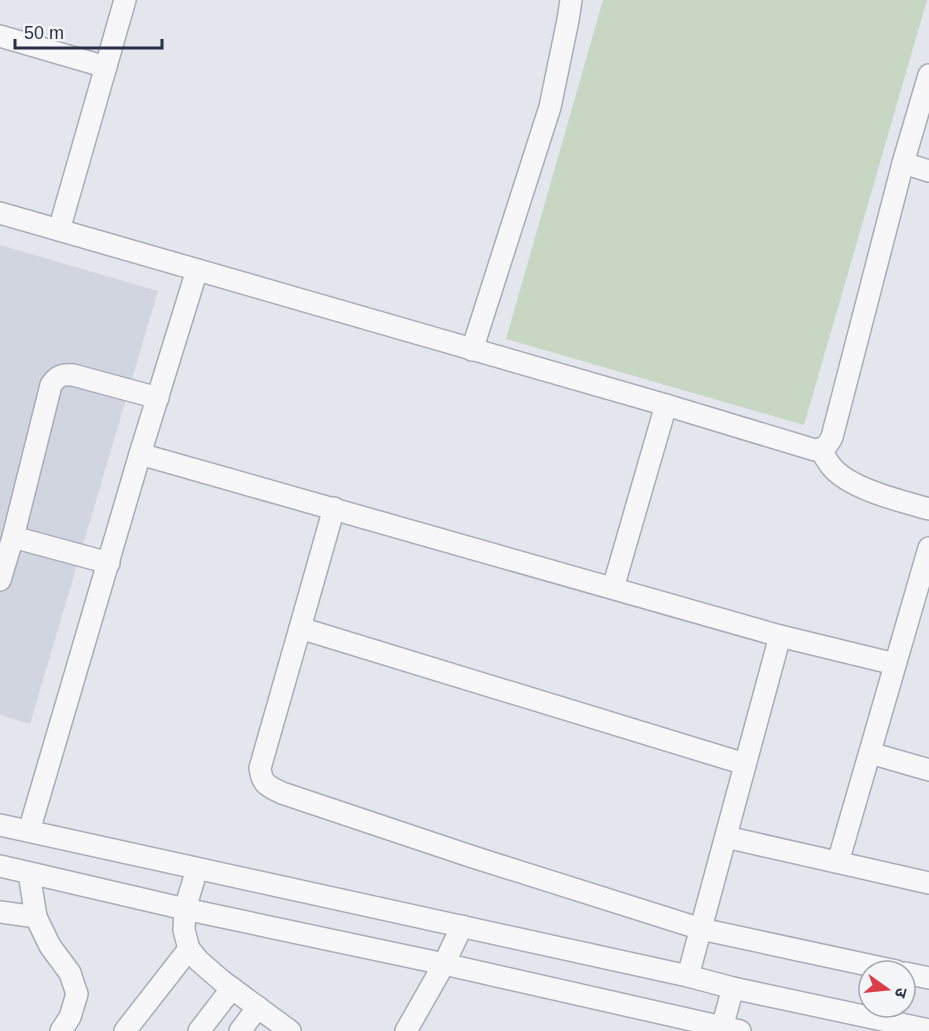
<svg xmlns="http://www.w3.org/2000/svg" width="929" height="1031" font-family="Arial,'Noto Sans Devanagari',sans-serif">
<rect width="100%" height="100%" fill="#e3e6ed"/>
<polygon fill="#d1d5df" points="0,245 158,291 30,724 0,715"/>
<polygon fill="#c7d7c3" points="603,0 927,0 804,425 506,339"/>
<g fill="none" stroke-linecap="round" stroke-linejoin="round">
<g stroke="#a7acb8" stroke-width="24">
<g id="minor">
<polyline points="0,36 106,67"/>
<polyline points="903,163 929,171"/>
<path d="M 0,213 L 666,405 L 815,450 C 825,449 828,445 832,437 L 903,163 L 929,75"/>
<polyline points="59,230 125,0"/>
<polyline points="472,350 550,107 568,20 571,0"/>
<path d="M 820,449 C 824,455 827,461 831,466 C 849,489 901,501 929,509"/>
<polyline points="140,454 780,636 895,664"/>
<polyline points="334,508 300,628 745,764"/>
<polyline points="13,537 109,563"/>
<path d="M 0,580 L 13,537 L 51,385 C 57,376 62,374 73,375 L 158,398"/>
<polyline points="613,588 666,405"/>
<path d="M 300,628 L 260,768 C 262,784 267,786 282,793 L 470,856 L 701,929 L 896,971"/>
<polyline points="870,753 929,770"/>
<polyline points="0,825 688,976 733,988 929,1030"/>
<polyline points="29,831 140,454 197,270"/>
<polyline points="726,837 929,883"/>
<polyline points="838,862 929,548"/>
<polyline points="0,866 185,909 444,964 740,1031"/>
<polyline points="197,869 185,909 184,930 189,949 199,961 222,981 290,1031"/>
<polyline points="29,873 36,917 50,946 70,973 77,994 70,1017 61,1031"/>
<polyline points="0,912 36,917"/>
<polyline points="905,973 929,978"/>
<polyline points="688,976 780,636"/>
<polyline points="125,1031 189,949"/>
<polyline points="199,1031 232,988"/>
<polyline points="240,1031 258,1007"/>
<polyline points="406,1031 444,964 462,926"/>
<polyline points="721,1031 733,988"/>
</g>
</g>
<use href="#minor" stroke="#f7f7fa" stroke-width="21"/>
</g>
<g transform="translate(887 989) rotate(105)"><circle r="28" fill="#f3f5f9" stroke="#a2a7b2" stroke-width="1.5"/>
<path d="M0-4.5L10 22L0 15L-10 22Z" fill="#dd3d47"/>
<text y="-9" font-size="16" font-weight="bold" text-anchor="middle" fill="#293147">उ</text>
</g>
<path d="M15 39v9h147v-9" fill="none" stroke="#293147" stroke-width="3"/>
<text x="24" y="39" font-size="18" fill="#293147" stroke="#f3f5f9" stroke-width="4.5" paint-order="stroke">50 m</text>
</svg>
